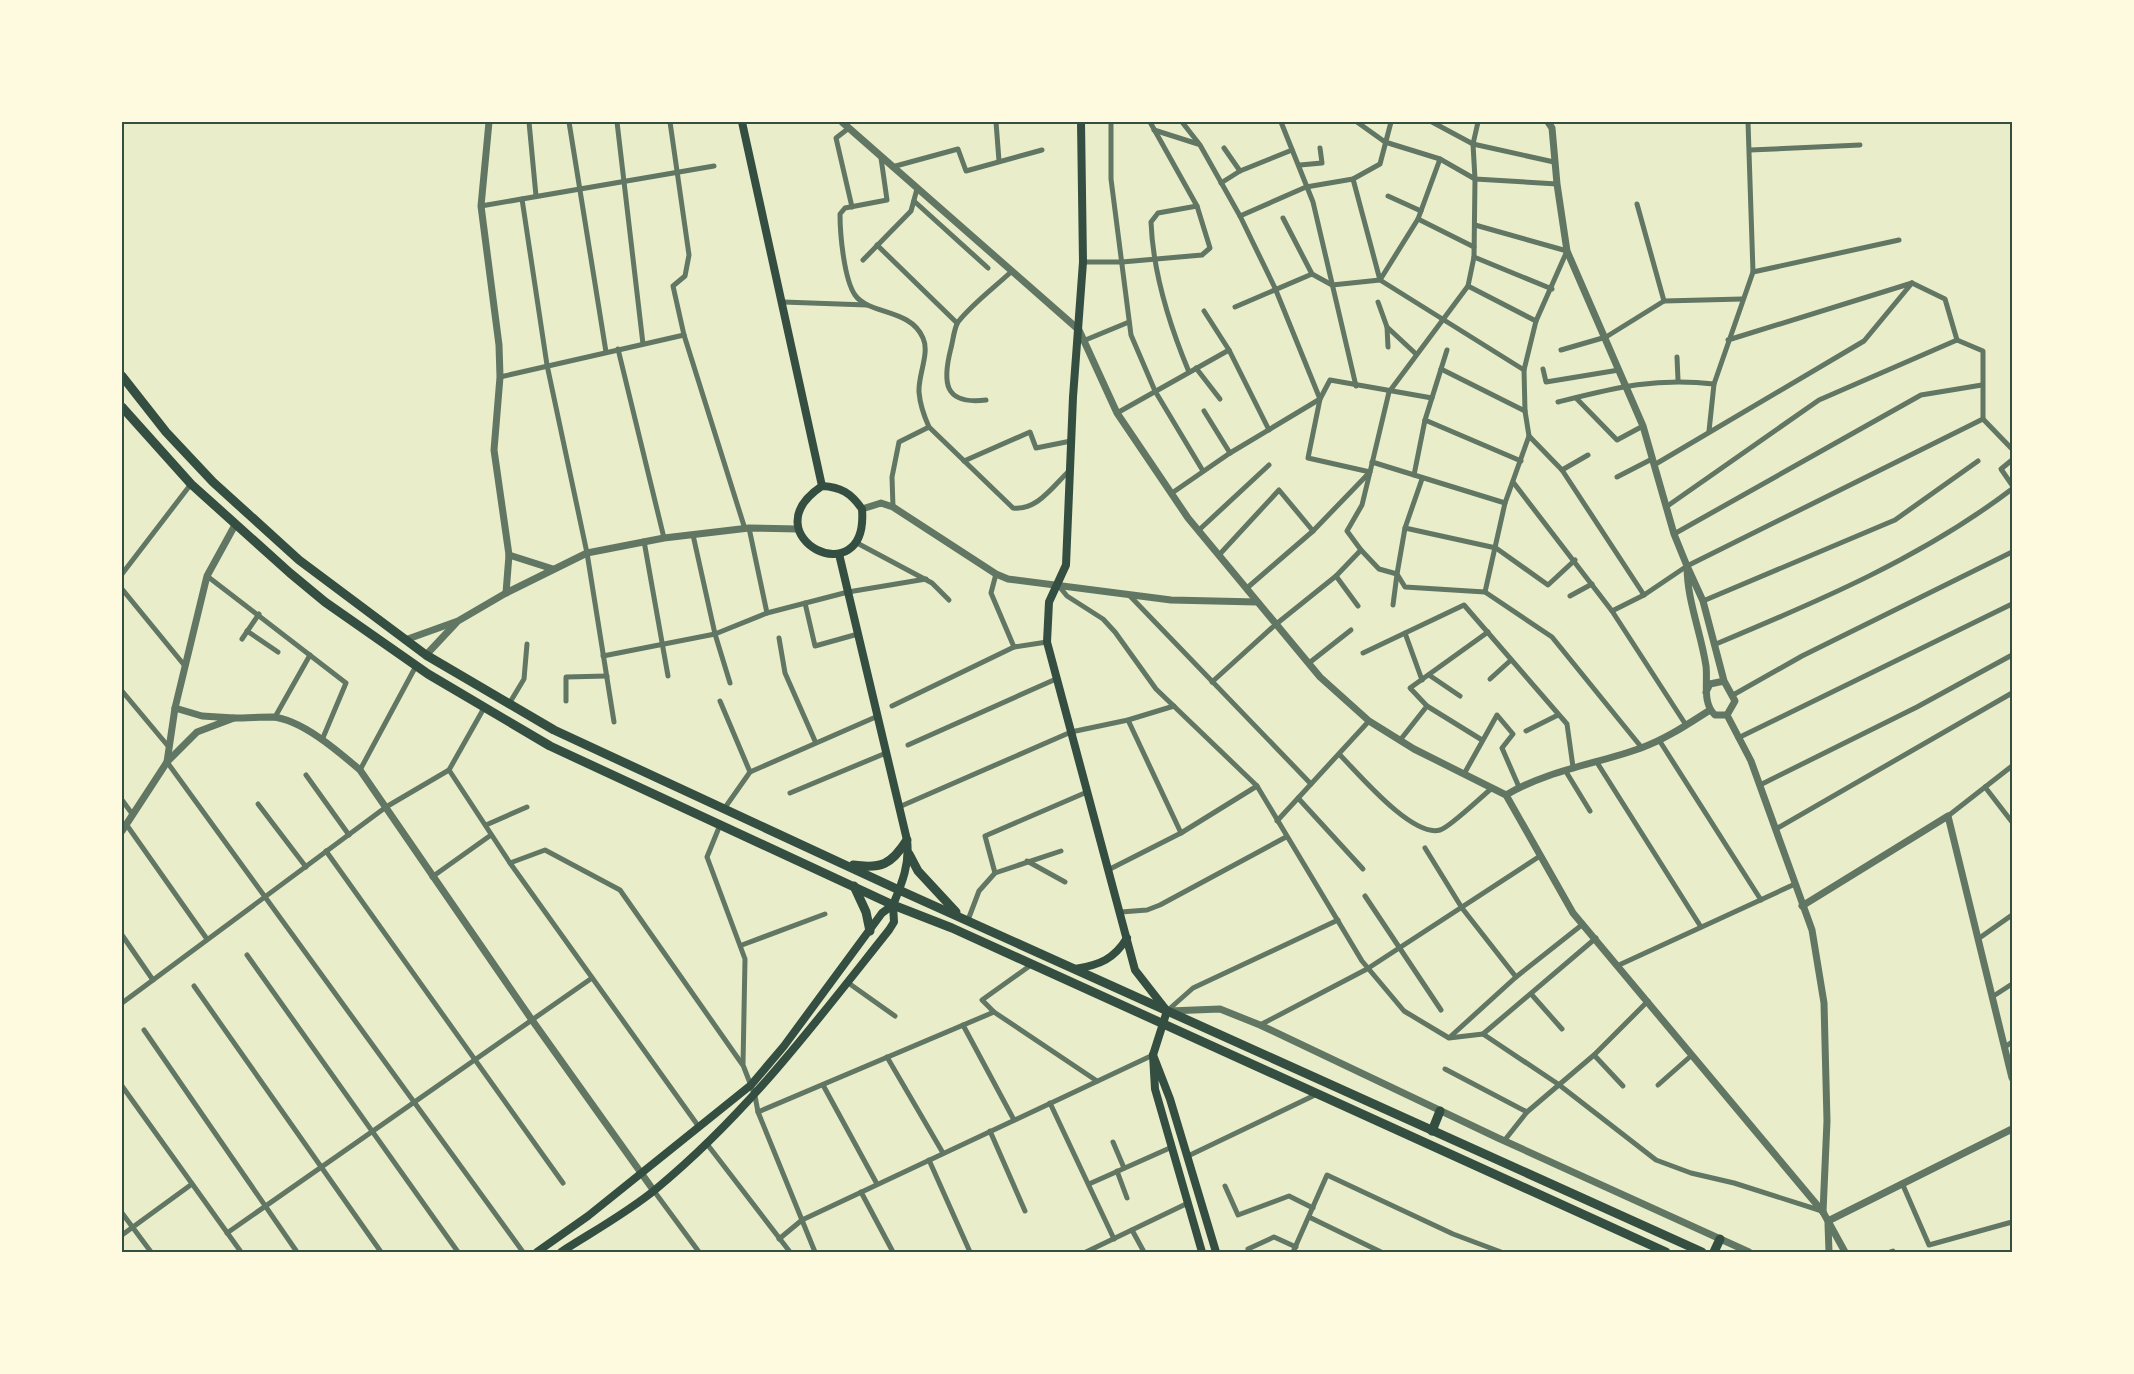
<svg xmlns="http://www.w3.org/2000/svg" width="2134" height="1374" font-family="Lato,sans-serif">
<rect width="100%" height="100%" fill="#e9edc9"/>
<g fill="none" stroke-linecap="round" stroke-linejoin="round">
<g stroke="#617663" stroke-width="5">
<polyline points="529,122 536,196"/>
<polyline points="569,122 606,352"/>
<polyline points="617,122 643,344"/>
<polyline points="670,122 689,255 685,276 673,286 684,335 745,529"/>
<polyline points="996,122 999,161"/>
<polyline points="1111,122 1111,179 1131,335 1155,391 1203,471"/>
<polyline points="1182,122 1200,145 1240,216 1275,288 1320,399 1308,458 1370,472 1362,505 1347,531 1361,550"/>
<polyline points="1281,122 1313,202 1356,386"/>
<polyline points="1357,122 1385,142 1440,159 1475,179 1557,184"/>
<polyline points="1432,122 1473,144 1554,162"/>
<polyline points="849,128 836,138 852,207"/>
<polyline points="1154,130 1198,144"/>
<polyline points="1224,148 1240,171"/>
<polyline points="1750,150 1860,145"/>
<path d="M 881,158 L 887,200 L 845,208 L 840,214 C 840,234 844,279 855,295 C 869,315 910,308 923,338 C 930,353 918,375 919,392 C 920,405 924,416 929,427 L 1013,508 C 1037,511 1053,486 1070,470"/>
<polyline points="1300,165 1322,163 1320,148"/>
<polyline points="892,167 958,149 966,171 1042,150"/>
<polyline points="1353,179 1380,280 1524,370"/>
<polyline points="1221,183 1240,171 1292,150"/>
<polyline points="1388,196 1421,211"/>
<polyline points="522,199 547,365 587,553 614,722"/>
<polyline points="914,201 988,268"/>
<polyline points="1637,204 1664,301"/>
<polyline points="481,206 714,166"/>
<polyline points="1240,216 1306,187 1353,179 1380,164 1391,122"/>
<polyline points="1283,218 1312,274"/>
<polyline points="1418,219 1474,247"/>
<polyline points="1475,225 1567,251 1536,321 1524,370 1525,411 1529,436 1505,503 1485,592 1552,637 1642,748"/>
<polyline points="877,245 957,323"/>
<polyline points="1474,257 1552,289"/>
<polyline points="863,260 911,211 917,189"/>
<polyline points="1083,262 1122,262 1202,255 1210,248 1197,206 1150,122"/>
<polyline points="1753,272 1899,240"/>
<polyline points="1912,283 1945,299 1957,340 1983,351 1983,419"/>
<polyline points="1468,286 1536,321"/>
<polyline points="783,302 867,305"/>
<polyline points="1378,302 1387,327 1388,347"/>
<polyline points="1235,307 1312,274 1332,285 1380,280 1418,219 1440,159"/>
<polyline points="1204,311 1229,350 1269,430"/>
<polyline points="1387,327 1416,354"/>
<polyline points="1728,340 1912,283"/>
<polyline points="1083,341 1129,322"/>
<polyline points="618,349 664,538"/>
<polyline points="1561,350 1606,337 1664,301 1742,299"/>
<polyline points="1677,357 1678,380"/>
<polyline points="1196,368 1220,399"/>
<polyline points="1441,369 1525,411"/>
<polyline points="1543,369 1546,382 1619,370"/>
<path d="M 1189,372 C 1169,324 1153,274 1151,222 L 1158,213 L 1197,206"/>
<polyline points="500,377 684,335"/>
<polyline points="1576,398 1617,440 1643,426"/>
<path d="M 986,400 C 944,405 942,383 951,348 C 953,341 954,328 958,322 C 973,303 995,287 1012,271"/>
<path d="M 1558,402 C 1614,388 1655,377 1714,384"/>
<polyline points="1204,411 1230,453"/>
<polyline points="1117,413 1229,350"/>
<polyline points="1983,419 2012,449"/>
<polyline points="1425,420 1521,461"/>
<polyline points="1709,431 1714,384 1753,272 1748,122"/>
<polyline points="1529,436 1562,470 1644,595 1687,566 1983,419"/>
<polyline points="2012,460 2001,469 2012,485"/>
<polyline points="964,461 1030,432 1036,448 1071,441"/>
<polyline points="1372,462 1505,503"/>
<polyline points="1654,465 1864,341 1912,283"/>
<polyline points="1562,470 1588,455"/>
<polyline points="1414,475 1425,420 1447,350"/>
<polyline points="1617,477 1652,459"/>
<polyline points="1422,479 1405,528 1397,574 1405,587 1485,592"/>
<polyline points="1513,482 1612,611 1686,725"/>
<polyline points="1172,493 1230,453 1320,399 1330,380 1432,398"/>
<polyline points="893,507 892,477 899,442 929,427"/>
<polyline points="1666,507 1819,400 1957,340"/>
<polyline points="749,528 767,613"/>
<polyline points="1405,528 1496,548 1548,585 1575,560"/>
<polyline points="1199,530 1269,465"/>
<polyline points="1674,534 1921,395 1982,385"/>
<polyline points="693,535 715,634 730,683"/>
<polyline points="644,541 668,676"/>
<polyline points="857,543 932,583 949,600"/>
<polyline points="1219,555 1279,490 1313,531"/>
<polyline points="122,574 191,484"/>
<polyline points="996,574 991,593 1014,647"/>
<polyline points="207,576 346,683 322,740"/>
<polyline points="1336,576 1358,606"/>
<polyline points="1058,585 1067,596 1103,619 1115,632 1156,689 1257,786 1362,961 1404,1011 1449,1038 1483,1034 1558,1084 1656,1160 1691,1173 1734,1183 1822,1211"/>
<polyline points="1247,588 1313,531 1370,472 1389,392 1468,286 1474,257 1475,179 1473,144 1478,122"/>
<polyline points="122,589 185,666"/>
<polyline points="1129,595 1311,784"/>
<polyline points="1570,596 1592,584"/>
<polyline points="1703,601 1895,520 1978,461"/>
<polyline points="805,603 815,646 858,634"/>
<polyline points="1612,611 1644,595"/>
<polyline points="247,631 278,652"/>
<polyline points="1405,633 1422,680"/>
<polyline points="779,638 785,673 815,741"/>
<polyline points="242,639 259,614"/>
<path d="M 1716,644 C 1819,601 1923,557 2012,489"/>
<polyline points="1363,653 1464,605 1567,724 1573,767"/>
<polyline points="603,656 715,634 767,613 848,592 926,579"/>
<polyline points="1309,663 1351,630"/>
<polyline points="1429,675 1460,696"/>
<polyline points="1490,679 1511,660"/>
<polyline points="1212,682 1275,625 1336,576 1361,550 1379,569 1397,574 1393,605"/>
<polyline points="122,691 168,746"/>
<polyline points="1733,695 1802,656 2012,552"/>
<polyline points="566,701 566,677 607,676"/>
<polyline points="720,701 750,772"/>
<polyline points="509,704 524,679 527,644"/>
<polyline points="892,706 1014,647 1047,642"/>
<polyline points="1427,706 1482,740"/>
<polyline points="275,717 310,655"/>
<polyline points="1128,720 1181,833"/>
<polyline points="1526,731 1558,715"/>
<polyline points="1738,738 2012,604"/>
<polyline points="1401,739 1427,706 1410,688 1488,632"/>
<polyline points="1659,740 1761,900"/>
<polyline points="908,745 1056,679"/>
<path d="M 1339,754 C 1358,773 1412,838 1440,830 C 1449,828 1481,797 1491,789"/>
<polyline points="1596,761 1701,927"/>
<polyline points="167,762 523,1252"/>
<polyline points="360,770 416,666"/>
<polyline points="449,770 510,863 699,1127"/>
<polyline points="1565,770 1590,811"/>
<polyline points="1464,774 1497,715 1513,734 1502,748 1519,787"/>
<polyline points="306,775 349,835"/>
<polyline points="1760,785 1917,707 2012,655"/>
<polyline points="1985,787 2012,822"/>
<polyline points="790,793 886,753"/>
<polyline points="1298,798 1363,869"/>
<polyline points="122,800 133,815"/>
<polyline points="258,804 306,867"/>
<polyline points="899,807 1071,732 1128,720 1174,706"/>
<polyline points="724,809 750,772 878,716"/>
<polyline points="1948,816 2012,766"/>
<polyline points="1277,821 1369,721"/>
<polyline points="126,824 207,939"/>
<polyline points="486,825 527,807"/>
<polyline points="720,825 707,857 745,959 743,1065 755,1096 758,1112 815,1252"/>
<polyline points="1776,829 2012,693"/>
<polyline points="1425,848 1462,908 1516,977"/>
<polyline points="326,851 563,1183"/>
<polyline points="1027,861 1065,882"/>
<polyline points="510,863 545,850 620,890 742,1064"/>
<polyline points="1110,869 1181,833 1257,786"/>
<polyline points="995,873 985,836 1087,792"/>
<polyline points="432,877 491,835"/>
<polyline points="1365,896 1441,1010"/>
<polyline points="1121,912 1147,910 1160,905 1286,837"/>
<polyline points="968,920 979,891 995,873 1061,851"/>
<polyline points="122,935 153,980"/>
<polyline points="1978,939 2012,915"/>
<polyline points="742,945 825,914"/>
<polyline points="247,955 458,1252"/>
<polyline points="1031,965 982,1000 994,1012 1097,1081"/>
<polyline points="1619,965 1795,884"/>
<polyline points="847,982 895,1016"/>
<polyline points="194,986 381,1252"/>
<polyline points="1532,995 1562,1029"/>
<polyline points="1992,997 2012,984"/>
<polyline points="122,1003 386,807 449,770 484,708"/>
<polyline points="1167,1011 1193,988 1338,920"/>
<polyline points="963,1025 1014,1120"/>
<polyline points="1260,1025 1367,969 1540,856"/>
<polyline points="144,1030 297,1252"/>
<polyline points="1483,1034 1596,938"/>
<polyline points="1450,1037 1516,977 1583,924"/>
<polyline points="2005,1047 2012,1042"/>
<polyline points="1594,1055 1623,1086"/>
<polyline points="887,1057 943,1153"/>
<polyline points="1445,1069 1527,1112"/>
<polyline points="823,1085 877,1184"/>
<polyline points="1658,1085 1692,1055"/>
<polyline points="122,1086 241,1252"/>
<polyline points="1050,1103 1114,1239"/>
<polyline points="758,1112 994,1012"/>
<polyline points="990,1131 1025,1211"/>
<polyline points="1504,1141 1527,1112 1594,1055 1648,1001"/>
<polyline points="1113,1142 1124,1168"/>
<polyline points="707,1144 790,1252"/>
<polyline points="1188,1156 1315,1095"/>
<polyline points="929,1160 970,1252"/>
<polyline points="1117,1171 1127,1198"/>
<polyline points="1902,1183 1929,1245 2012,1222"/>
<polyline points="1089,1184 1172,1147"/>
<polyline points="1225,1186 1238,1215 1289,1196 1313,1208"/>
<polyline points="654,1191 699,1252"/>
<polyline points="861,1192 893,1252"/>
<polyline points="122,1213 151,1252"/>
<polyline points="1309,1217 1381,1252"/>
<polyline points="1132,1230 1144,1252"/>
<polyline points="227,1233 592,978"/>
<polyline points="122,1235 192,1184"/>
<polyline points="779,1239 802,1220 1153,1055"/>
<polyline points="1248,1249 1274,1237 1296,1247"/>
<polyline points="1086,1252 1188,1203"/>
<polyline points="1293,1252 1327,1175 1453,1234 1501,1252"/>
<polyline points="1890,1252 1893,1251"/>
</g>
<g stroke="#617663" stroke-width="7">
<polyline points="489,122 481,206 499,345 500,377 494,450 509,555 506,593"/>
<polyline points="842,122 1079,330 1117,413 1188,518 1320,677 1369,721 1414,749 1506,795 1573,913 1823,1212 1845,1252"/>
<polyline points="1548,122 1552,128 1557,184 1567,251 1643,426 1674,534 1687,566"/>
<polyline points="862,509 881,503 893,507 996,574 1008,579 1171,600 1257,602"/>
<polyline points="509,555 553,569"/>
<polyline points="405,640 458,621 506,593 587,553 664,538 749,528 798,529"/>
<polyline points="426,655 456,623"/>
<path d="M 1706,692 L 1710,684 L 1724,681 L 1735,701 L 1727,715 L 1715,715 C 1702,703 1708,682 1706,666 C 1701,632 1687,601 1687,566 L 1703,601 L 1724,681"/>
<polyline points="1727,715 1751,761 1812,930 1824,1003 1827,1121 1823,1212"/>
<path d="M 234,718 C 247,718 260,717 272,717 C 301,719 338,751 360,770 L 532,1020 L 654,1191"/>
<polyline points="167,762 197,732 234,718 202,716 175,708"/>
<path d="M 1506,795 C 1548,770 1597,764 1641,748 C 1666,739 1688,724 1710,710"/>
<polyline points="122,831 167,762 175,708 207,576 235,525"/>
<polyline points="1802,906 1948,816 2012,1078"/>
<polyline points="1169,1011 1220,1009 1260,1025 1498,1138 1749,1252"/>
<polyline points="1828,1221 2012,1129"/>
<polyline points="1828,1224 1829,1252"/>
</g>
<g stroke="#344e41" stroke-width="8">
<polyline points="742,122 822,486"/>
<polyline points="1081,122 1083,262 1073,397 1066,565 1049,602 1047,642 1135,970 1167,1011 1153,1055"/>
<path d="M 822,486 C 841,487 851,493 862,509 C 869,598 747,536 822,486 Z"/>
<path d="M 839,554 L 907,840 C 910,864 902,883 893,905"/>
<path d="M 1075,969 C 1100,965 1114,959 1127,938"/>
<polyline points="537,1252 588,1216 751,1085 784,1046 882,913 893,905"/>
<path d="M 561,1252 C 592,1232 627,1213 656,1189 C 748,1113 815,1023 889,930 L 894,922 L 893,905"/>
<polyline points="1202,1252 1155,1089 1153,1055 1170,1099 1216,1252"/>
</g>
<g stroke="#344e41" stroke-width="9">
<polyline points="122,376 166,432 213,482 299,560 426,655 554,730 899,890 1702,1252"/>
<polyline points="122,407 191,484 290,573 325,602 428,674 550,746 893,905 952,928 1666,1252"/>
<polyline points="909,854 918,871 956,912"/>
<path d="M 853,865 C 881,869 891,865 907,840"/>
<polyline points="854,886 866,912 870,931"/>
<polyline points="1432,1131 1440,1111"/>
<polyline points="1714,1252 1720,1239"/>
</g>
</g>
<rect width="2134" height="1374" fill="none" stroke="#fefae0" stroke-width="246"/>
<rect x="123" y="123" width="1888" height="1128" fill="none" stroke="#344e41" stroke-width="2"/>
</svg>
